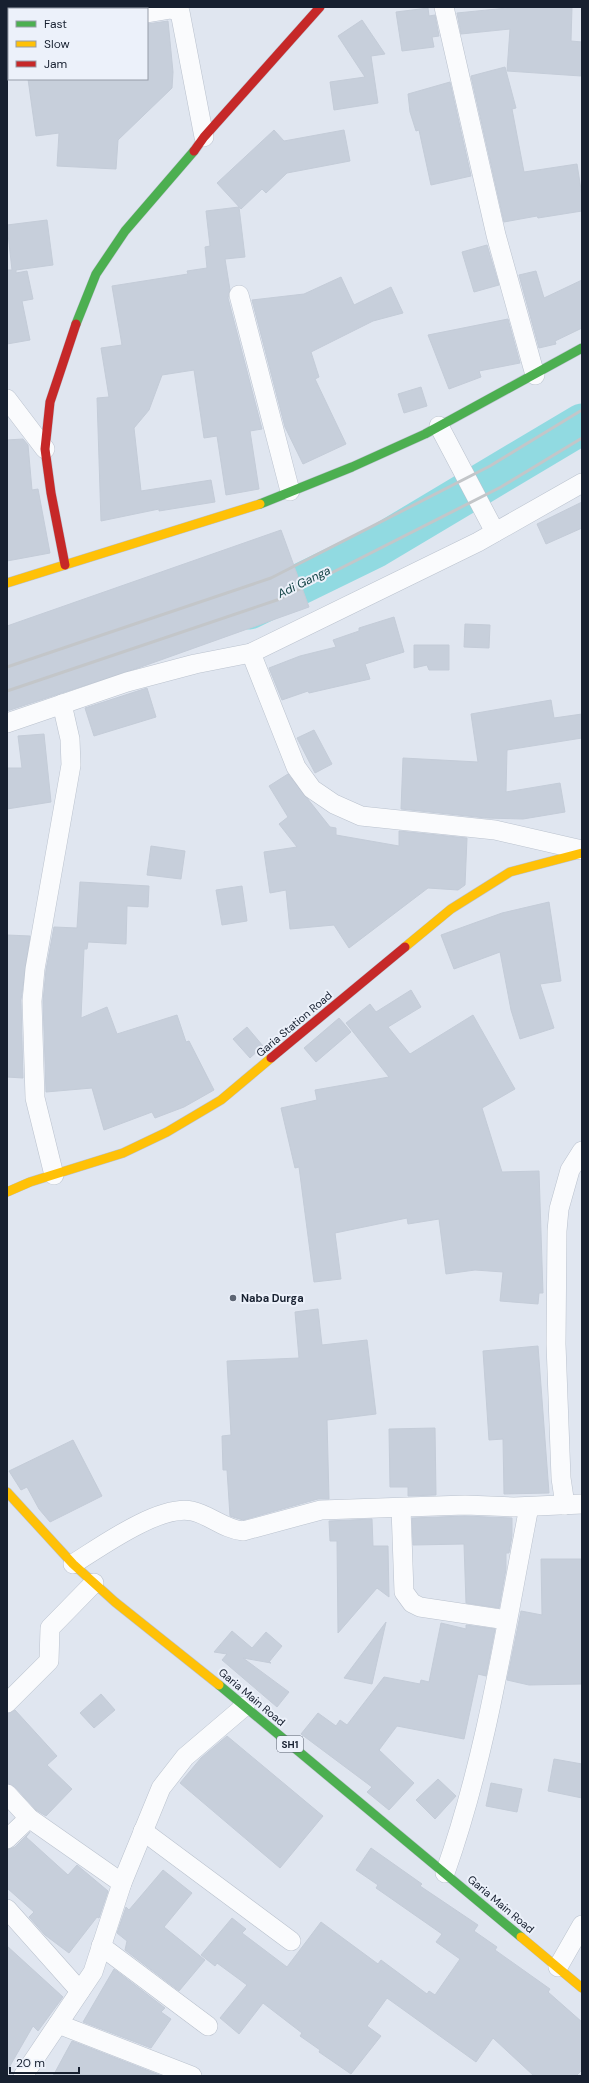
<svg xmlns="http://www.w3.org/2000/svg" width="589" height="2083" font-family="'DM Sans',sans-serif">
<rect width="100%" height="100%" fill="#e0e6f0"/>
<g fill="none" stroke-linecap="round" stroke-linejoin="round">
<polyline stroke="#91dae1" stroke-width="41" points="249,609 376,547 582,424"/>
</g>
<g fill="#c7cfdb" stroke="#c4ccd8">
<polygon points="517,7 572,7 571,41 582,42 581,76 507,71 510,29 461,34 457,13"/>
<polygon points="428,8 429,16 435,15 439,36 432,37 434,47 402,51 396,12"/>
<polygon points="362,20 385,54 371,56 378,103 334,110 330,82 365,77 338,36"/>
<polygon points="168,21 173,72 172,88 118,140 116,169 57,166 59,133 36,136 28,79 147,79 147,24"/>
<polygon points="505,67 516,108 512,109 524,172 577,164 582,196 582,211 538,218 537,216 504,222 471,76"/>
<polygon points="450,82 471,176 431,185 419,130 416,131 410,112 408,94"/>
<polygon points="274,130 284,141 344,130 350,161 287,173 266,193 262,189 241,209 217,183"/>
<polygon points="239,207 245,257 225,259 230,290 228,298 262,429 250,431 259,489 226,495 217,436 204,438 194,370 162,375 149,410 134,428 141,491 211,480 215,502 159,511 159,509 101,521 97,398 109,397 101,348 122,345 112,286 188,274 187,271 207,268 205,247 210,246 206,211"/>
<polygon points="47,220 53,265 16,270 16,273 27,271 33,299 22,301 30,340 7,344 7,270 12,270 7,225"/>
<polygon points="487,245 499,285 474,292 462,252"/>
<polygon points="536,271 544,298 582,280 582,328 555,341 556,344 539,348 519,275"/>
<polygon points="341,277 354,305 391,287 403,313 373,321 311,352 319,377 315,379 346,444 303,464 285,427 252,300 304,294"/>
<polygon points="508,319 520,363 479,371 481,377 449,389 428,335"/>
<polygon points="421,387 427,406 404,413 398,394"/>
<polygon points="23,439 28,445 32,490 38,489 50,553 7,561 7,440"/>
<polygon points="582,502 582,528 546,544 537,524"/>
<polygon points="281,530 309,607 141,667 7,711 7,626"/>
<polygon points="394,617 404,652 365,664 370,679 309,693 308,691 282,700 269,668 300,656 336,647 333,640 359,631 359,628"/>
<polygon points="465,624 490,625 489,648 464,647"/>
<polygon points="414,645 449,645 449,670 429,670 427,665 414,668"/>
<polygon points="147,688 156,717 94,736 85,708"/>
<polygon points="551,700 554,718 582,714 582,738 507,750 506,792 560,783 565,812 523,819 486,818 401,809 403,758 478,762 471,714"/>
<polygon points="314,730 332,764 315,773 297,738"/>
<polygon points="44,734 51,802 7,809 7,768 22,768 18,736"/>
<polygon points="288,774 330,827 336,828 336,835 399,846 399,831 467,838 465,885 458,890 428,888 349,948 334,925 290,929 286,890 270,893 264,852 297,847 279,824 288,817 269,786"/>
<polygon points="151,846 185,851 181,879 147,875"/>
<polygon points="80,882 149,886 148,907 127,906 126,944 88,942 87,949 84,949 81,1018 107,1007 117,1034 177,1015 186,1042 189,1041 214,1090 184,1107 155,1118 152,1112 104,1130 92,1088 46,1092 43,1001 46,970 54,927 77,928"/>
<polygon points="242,886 247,921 222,925 216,890"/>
<polygon points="549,902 561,981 540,984 554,1028 520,1039 511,1010 500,952 454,969 441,935 502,913"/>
<polygon points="7,935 30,936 21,1000 23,1078 7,1077"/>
<polygon points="411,990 421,1007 388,1027 410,1054 473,1015 515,1089 482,1108 502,1172 539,1171 543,1293 539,1293 538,1304 500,1301 503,1272 475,1270 446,1274 439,1219 408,1224 407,1218 335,1233 341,1279 314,1282 299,1167 295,1168 281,1108 317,1100 315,1090 389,1077 346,1023 370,1004 376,1012"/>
<polygon points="339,1018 351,1032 316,1062 304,1048"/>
<polygon points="247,1027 263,1046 250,1058 233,1039"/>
<polygon points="318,1309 322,1345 367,1340 376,1414 327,1420 329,1499 318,1499 243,1520 233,1517 230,1516 227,1470 223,1470 222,1436 231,1435 227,1361 299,1358 295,1312"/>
<polygon points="538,1346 549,1493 504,1494 503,1439 489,1440 483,1351"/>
<polygon points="435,1428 436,1495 408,1496 408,1487 390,1487 389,1429"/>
<polygon points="73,1440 102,1496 50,1522 39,1509 27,1487 21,1490 9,1471"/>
<polygon points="465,1516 512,1518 512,1536 509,1553 506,1553 506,1569 499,1608 466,1603 464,1544 413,1545 412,1518"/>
<polygon points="372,1519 373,1546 388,1546 389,1597 377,1588 338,1633 337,1541 330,1541 329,1521"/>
<polygon points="541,1559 581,1559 582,1684 529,1685 507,1680 521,1611 542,1615"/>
<polygon points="386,1622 372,1684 344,1678"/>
<polygon points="441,1623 466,1629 466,1625 495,1629 486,1676 478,1674 464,1739 397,1726 379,1750 414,1783 389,1810 367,1792 372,1787 301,1734 318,1713 336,1726 340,1720 347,1725 384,1677 420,1684 421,1680 429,1682"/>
<polygon points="232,1631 252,1648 266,1632 282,1646 269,1662 271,1663 243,1658 289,1692 277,1707 222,1660 227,1654 214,1652"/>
<polygon points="101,1694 115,1710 94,1728 80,1713"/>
<polygon points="15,1710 57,1756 47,1765 72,1789 46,1816 36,1810 15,1787 7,1783 7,1714"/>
<polygon points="227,1736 323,1816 280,1868 180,1783 201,1758"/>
<polygon points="554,1759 582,1764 582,1798 548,1791"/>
<polygon points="438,1779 456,1796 435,1819 416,1800"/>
<polygon points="491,1783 522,1789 517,1812 486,1806"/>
<polygon points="30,1832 26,1837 68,1875 77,1865 108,1891 99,1918 97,1917 69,1953 45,1935 29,1917 34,1912 7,1888 7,1850 15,1847"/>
<polygon points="371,1848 422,1884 420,1886 478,1925 474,1931 497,1947 495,1950 550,1989 548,1992 582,2022 582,2070 576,2076 534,2076 493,2038 476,2062 387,1998 367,2026 381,2036 351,2074 319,2052 320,2050 300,2036 302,2033 263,2003 239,2034 220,2018 247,1985 217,1963 215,1966 201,1955 232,1918 246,1929 242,1933 287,1967 321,1922 378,1964 381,1960 427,1994 429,1991 435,1995 460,1959 436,1942 442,1934 376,1888 378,1885 356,1870"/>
<polygon points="163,1870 192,1893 164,1927 205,1960 179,1991 125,1950 127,1941 117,1933 126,1907 129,1910"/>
<polygon points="7,1946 63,1997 38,2031 33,2026 7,2071"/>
<polygon points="114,1969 165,2008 161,2012 171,2019 151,2048 83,2022"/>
<polygon points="72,2041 162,2076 53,2076"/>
</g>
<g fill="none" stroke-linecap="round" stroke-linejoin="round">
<g stroke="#bac2ce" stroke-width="20">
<g id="street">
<polyline points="444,7 496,235 535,375"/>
<polyline points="147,13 171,9 180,12 204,137"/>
<polyline points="7,34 9,34"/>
<polyline points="239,295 290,491"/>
<polyline points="7,399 45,449"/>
<polyline points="439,426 495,532"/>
<polyline points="251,653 296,767 312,789 334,804 361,816 495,830 582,850"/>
<polyline points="7,723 127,682 195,664 251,653 478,542 582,483"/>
<polyline points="54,1175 35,1098 32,1001 35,969 71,765 70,739 62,704"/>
<polyline points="565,1505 561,1478 556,1344 557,1231 559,1209 570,1170 582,1151"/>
<polyline points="401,1508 404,1592 412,1603 420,1607 507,1620"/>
<path d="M 73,1564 C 100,1547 160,1504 192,1511 C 210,1515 224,1529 243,1531 L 321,1510 L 465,1505 L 514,1507 L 582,1504"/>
<polyline points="7,1703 49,1661 50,1628 94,1583"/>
<polyline points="7,1794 29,1818 122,1883"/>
<polyline points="143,1831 291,1941"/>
<polyline points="7,1839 29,1818"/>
<path d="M 445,1873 C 487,1755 505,1629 529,1507"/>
<polyline points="7,1909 80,1991"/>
<polyline points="101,1946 208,2026"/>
<polyline points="558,1967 582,1925"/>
<polyline points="58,2024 192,2076"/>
<polyline points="23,2076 93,1972 122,1883 161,1788 185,1757 245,1706"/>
</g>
</g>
<g stroke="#bac2ce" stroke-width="10">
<g id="fast">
<polyline points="76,324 96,274 125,231 194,151"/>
<polyline points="260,504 352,467 425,434 582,348"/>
<polyline points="219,1685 521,1937"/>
</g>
</g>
<g stroke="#bac2ce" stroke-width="10">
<g id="slow">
<polyline points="7,583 260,504"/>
<polyline points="405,947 451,909 510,872 582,853"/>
<polyline points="7,1192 30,1182 123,1153 167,1132 221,1100 271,1058"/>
<polyline points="7,1492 73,1564 115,1602 219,1685"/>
<polyline points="521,1937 582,1988"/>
</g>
</g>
<g stroke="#bac2ce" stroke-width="10">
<g id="jam">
<polyline points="194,151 204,137 320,7"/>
<polyline points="65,565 51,493 45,449 50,402 76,324"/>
<polyline points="271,1058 405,947"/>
</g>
</g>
<use href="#street" stroke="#fafbfd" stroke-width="19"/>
<use href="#fast" stroke="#4caf50" stroke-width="9"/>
<use href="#slow" stroke="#ffc107" stroke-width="9"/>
<use href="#jam" stroke="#c62828" stroke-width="9"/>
<g stroke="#c3c6c9" stroke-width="3">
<polyline points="7,667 271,578 490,466 582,410"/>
<polyline points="7,691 280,599 501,487 582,438"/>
</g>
</g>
<circle fill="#5d6573" stroke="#ecf1fa" stroke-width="1.5" cx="233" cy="1298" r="4"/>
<g text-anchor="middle" stroke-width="4" stroke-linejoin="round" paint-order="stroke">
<rect fill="#ecf1fa" stroke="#575f6d" stroke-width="1" x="277" y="1736" width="26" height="16" rx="3"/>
<g font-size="10" font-weight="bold" fill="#172030">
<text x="290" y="1748">SH1</text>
</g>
<g font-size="11" fill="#172030" stroke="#ecf1fa">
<text transform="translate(294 1024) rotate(-40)" y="4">Garia Station Road</text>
<text transform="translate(252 1697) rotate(40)" y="4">Garia Main Road</text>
<text transform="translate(501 1904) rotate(40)" y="4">Garia Main Road</text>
</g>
<g font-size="11" font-weight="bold" fill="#172030" stroke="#ecf1fa" text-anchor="start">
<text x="241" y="1302">Naba Durga</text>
</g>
<g font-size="12" font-style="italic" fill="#134345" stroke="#ecf1fa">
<text transform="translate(304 582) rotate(-26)" y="4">Adi Ganga</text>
</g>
</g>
<rect width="589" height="2083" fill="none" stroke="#172030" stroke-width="16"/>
<rect x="8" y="8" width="140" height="72" fill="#ecf1fa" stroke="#979da9"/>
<rect x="16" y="21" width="20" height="6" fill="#4caf50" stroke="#979da9"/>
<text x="44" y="28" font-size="12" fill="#172030">Fast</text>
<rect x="16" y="41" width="20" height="6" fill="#ffc107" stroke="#979da9"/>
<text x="44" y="48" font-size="12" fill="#172030">Slow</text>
<rect x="16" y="61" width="20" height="6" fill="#c62828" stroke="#979da9"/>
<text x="44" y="68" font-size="12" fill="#172030">Jam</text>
<path d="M10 2067v6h69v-6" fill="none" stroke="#172030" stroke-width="2"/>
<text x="16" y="2067" font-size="12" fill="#172030" stroke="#ecf1fa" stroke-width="3" paint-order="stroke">20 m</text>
</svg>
